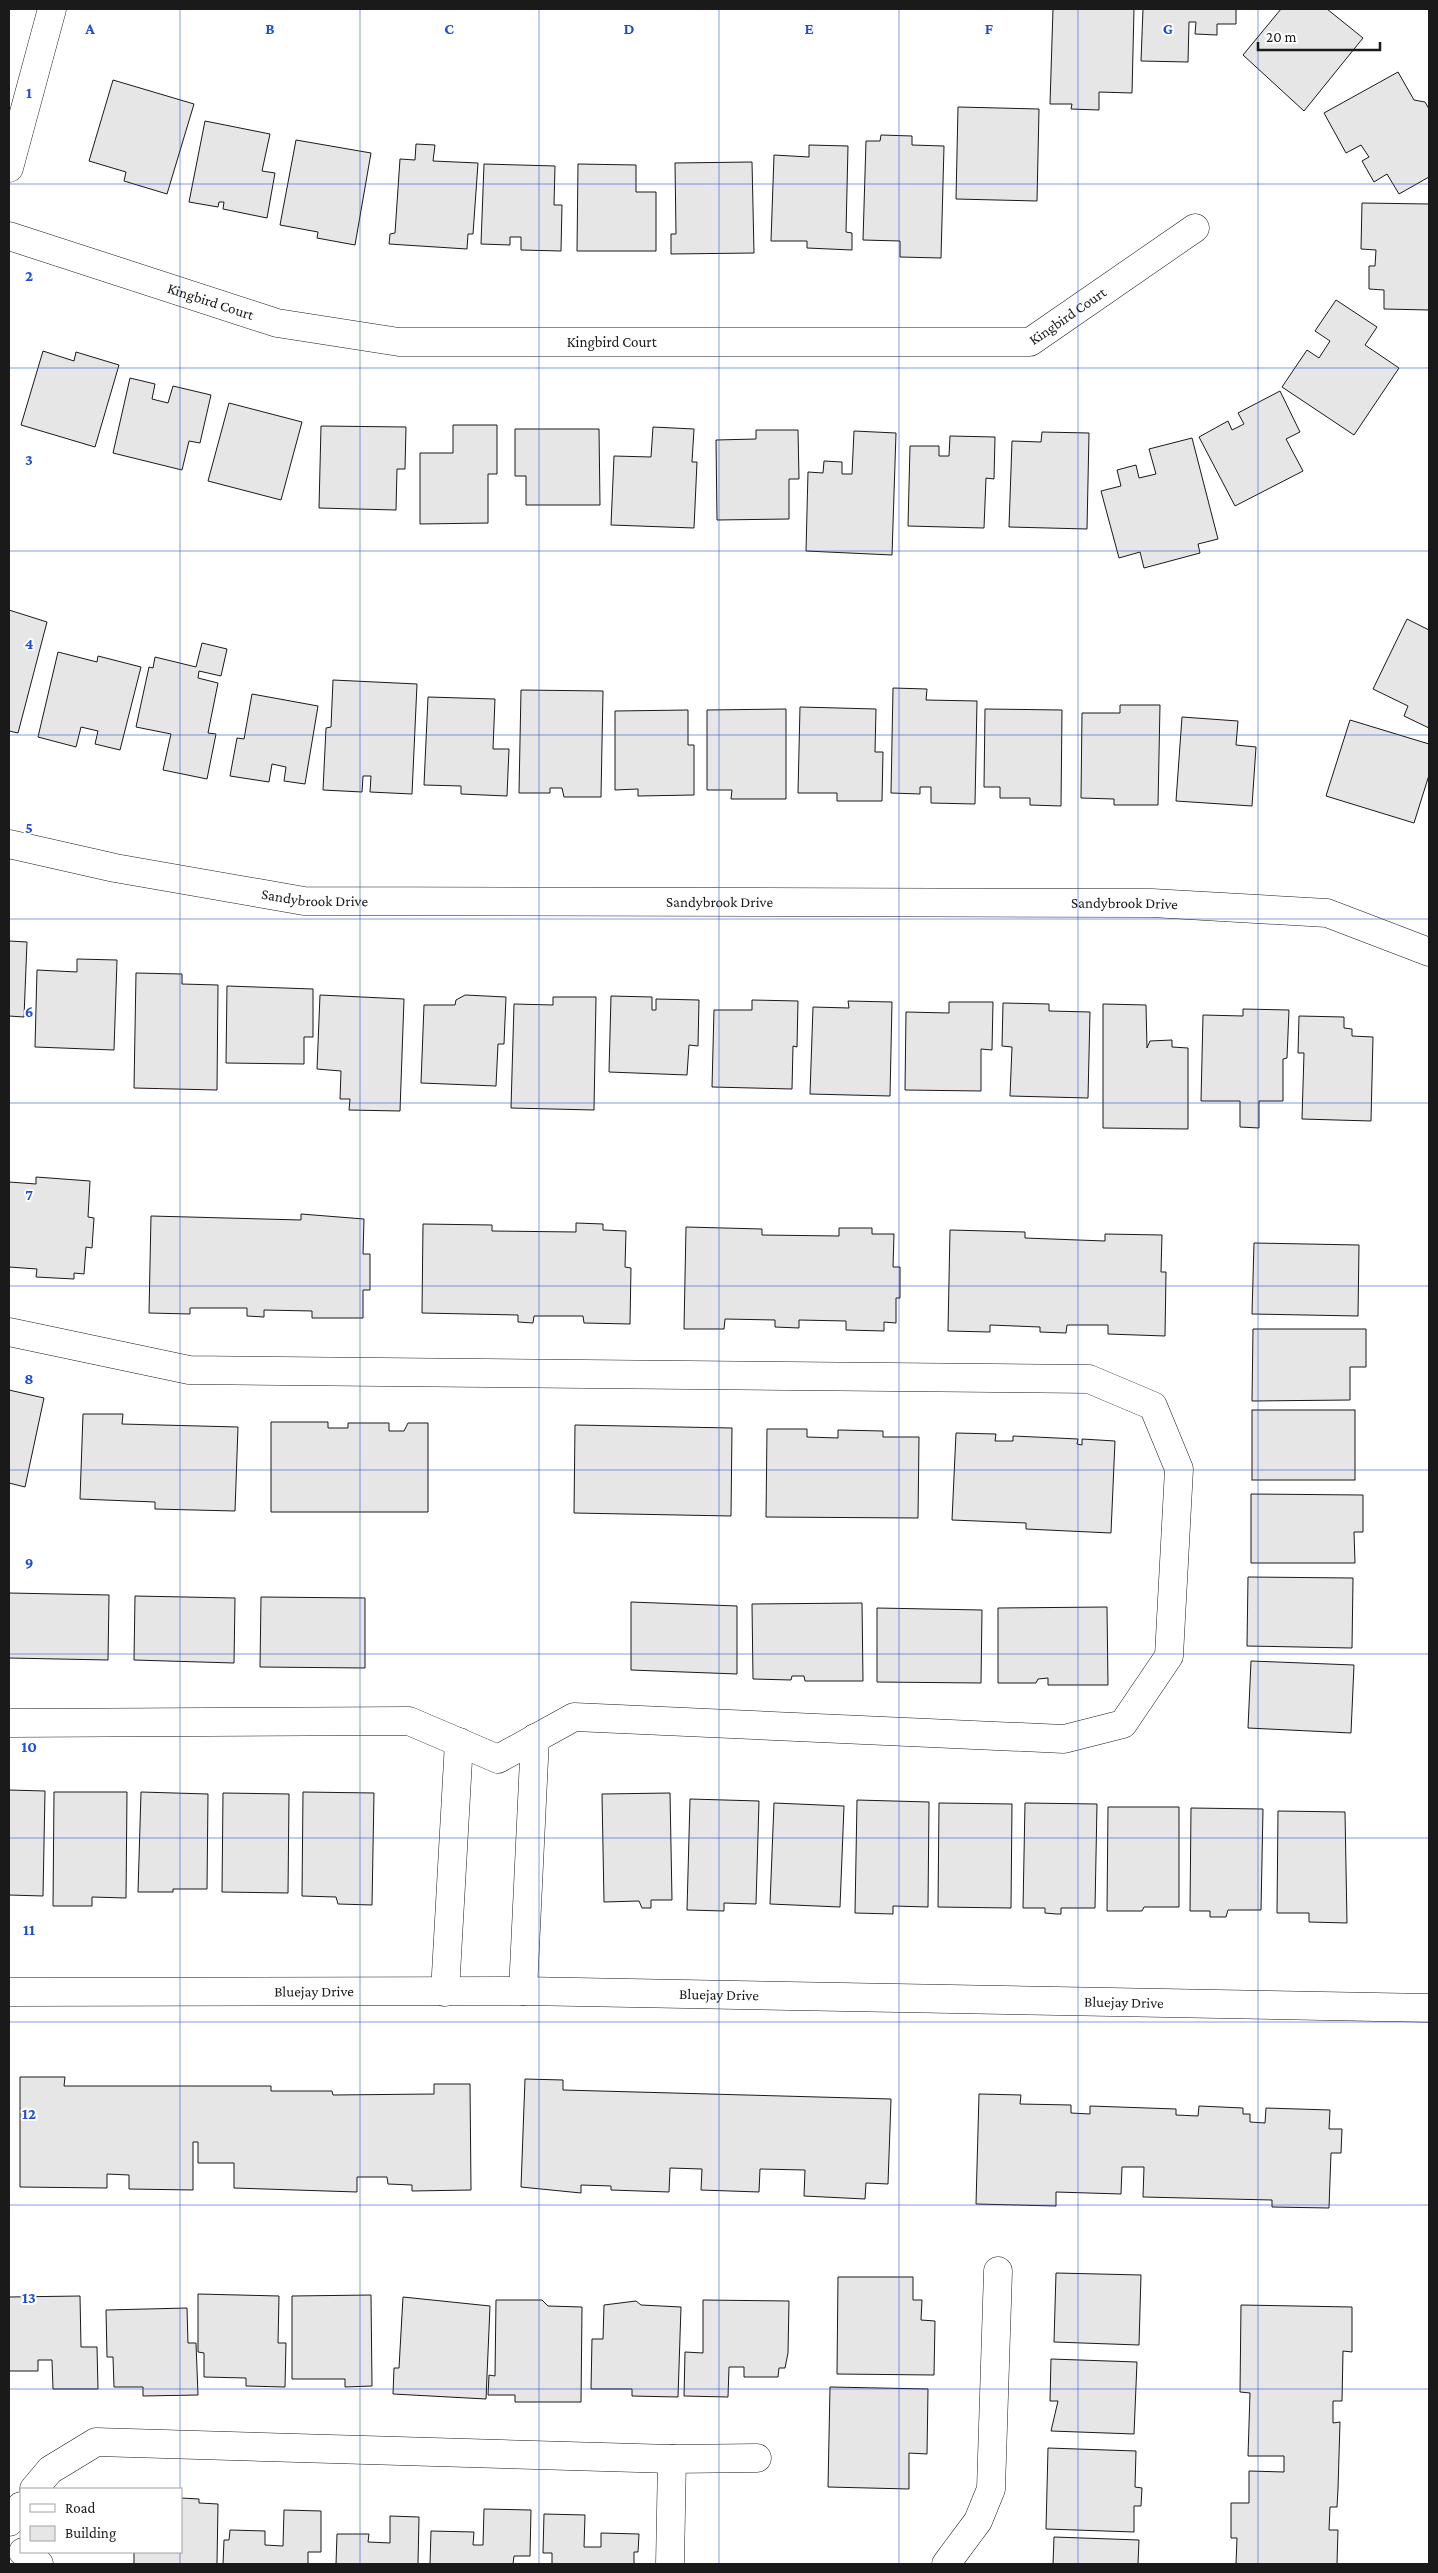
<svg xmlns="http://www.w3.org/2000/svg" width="1438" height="2573" font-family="'Crimson Pro',serif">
<rect width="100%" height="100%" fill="#fff"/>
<g fill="#e6e6e6" stroke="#1a1a1a">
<polygon points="1053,9 1134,9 1132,93 1099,92 1099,110 1071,109 1072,104 1050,104"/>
<polygon points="1143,9 1236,9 1236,24 1217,24 1217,35 1195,34 1196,22 1189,22 1188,62 1141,61"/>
<polygon points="1281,9 1327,9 1363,38 1304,111 1243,55"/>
<polygon points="1398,72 1414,100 1425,102 1429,109 1429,177 1399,194 1387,174 1374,182 1362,161 1369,157 1361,145 1346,153 1324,113"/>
<polygon points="113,80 194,104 167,194 124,181 126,172 89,161"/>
<polygon points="958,107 1039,109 1037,201 956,199"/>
<polygon points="205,121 270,134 262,171 275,173 267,218 223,209 224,202 219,202 218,207 189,202"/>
<polygon points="881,135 912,136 912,145 944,146 941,258 900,257 900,241 863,240 866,141 880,141"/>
<polygon points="296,140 371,153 355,245 317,238 318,232 280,225"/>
<polygon points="416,144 435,145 433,161 478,163 473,234 468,234 467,249 389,244 390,234 395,233 400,159 415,160"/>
<polygon points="809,145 848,146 846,232 852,233 852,250 807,248 807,241 771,241 774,155 809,157"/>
<polygon points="752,162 754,253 671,254 671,234 676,234 675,163"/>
<polygon points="484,164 555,166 554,205 562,205 561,251 521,250 521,237 510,237 510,245 481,244"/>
<polygon points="578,164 636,165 636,192 656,192 656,251 577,251"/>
<polygon points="1362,203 1429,204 1429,310 1384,309 1384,290 1369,289 1369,266 1375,266 1376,250 1361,249"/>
<polygon points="1336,300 1377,327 1365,345 1399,368 1354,435 1282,387 1307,350 1319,358 1330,341 1315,331"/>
<polygon points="43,351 74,361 76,352 119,365 95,447 21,425"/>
<polygon points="130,378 155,384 152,399 168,403 173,386 211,395 200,443 189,441 182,470 113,453"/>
<polygon points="1280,391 1300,432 1286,439 1303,471 1235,506 1199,437 1228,421 1232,430 1244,424 1238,413"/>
<polygon points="229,403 302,422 281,500 208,481"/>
<polygon points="453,425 497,425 497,474 488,474 488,523 420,524 420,453 453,453"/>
<polygon points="321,426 406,427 405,469 397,469 396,510 319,508"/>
<polygon points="653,427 694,429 692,462 697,462 694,528 611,525 614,456 651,457"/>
<polygon points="515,429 599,429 600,505 526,505 526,476 515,476"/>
<polygon points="756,430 798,430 799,479 789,479 789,519 717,520 716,440 756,439"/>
<polygon points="854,431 896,433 892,555 806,551 808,472 823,473 824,461 842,462 842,474 852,474"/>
<polygon points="1042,432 1089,433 1087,529 1009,527 1012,441 1041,442"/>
<polygon points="950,436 995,437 994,479 986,478 984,528 908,526 910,446 939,446 939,456 949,456"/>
<polygon points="1192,438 1218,539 1198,544 1200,553 1144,568 1140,552 1119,558 1101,491 1121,486 1117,470 1136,465 1139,478 1156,474 1149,449"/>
<polygon points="9,610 47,622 18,733 9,731"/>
<polygon points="1407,619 1429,630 1429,728 1404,716 1408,706 1373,689"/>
<polygon points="202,643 227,649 221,676 199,671 198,678 218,683 208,733 216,734 207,779 163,770 171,734 136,727 149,667 153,668 155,657 196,667"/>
<polygon points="58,652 97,662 98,656 141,667 120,750 95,744 98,731 81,727 76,747 38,737"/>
<polygon points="333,680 417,684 412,794 370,792 371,776 363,776 362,792 323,790 326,728 331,727"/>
<polygon points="893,688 927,689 926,700 977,701 975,804 931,803 931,787 920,787 920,794 891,793"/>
<polygon points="521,690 603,691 601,797 564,797 562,788 550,788 550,793 519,793"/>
<polygon points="252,694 318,706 305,784 284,781 286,767 272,764 269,782 230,776 237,738 244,739"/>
<polygon points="428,697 495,699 493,749 509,749 507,796 461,794 461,786 424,785"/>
<polygon points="1120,705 1160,705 1158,805 1114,805 1114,799 1081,798 1082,713 1120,713"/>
<polygon points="800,707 876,709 875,752 883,752 882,801 837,801 837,793 798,793"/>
<polygon points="786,709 786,799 731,799 732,790 707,790 707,710"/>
<polygon points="985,709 1062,710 1061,806 1030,805 1030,798 1000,798 1000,787 984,787"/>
<polygon points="688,710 688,745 694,745 694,795 638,796 638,789 615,790 615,711"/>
<polygon points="1182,717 1238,721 1236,745 1256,747 1252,806 1176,801"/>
<polygon points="1350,720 1429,744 1429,775 1414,823 1326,796"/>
<polygon points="9,941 27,942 24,1017 9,1016"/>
<polygon points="77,959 117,960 114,1050 35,1047 37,970 77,972"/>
<polygon points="136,973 182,974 182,984 218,985 217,1090 134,1088"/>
<polygon points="227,986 313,989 313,1037 304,1037 304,1064 226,1063"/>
<polygon points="320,995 404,999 400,1111 349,1110 350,1099 340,1099 341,1071 317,1069"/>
<polygon points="465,995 506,997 504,1044 498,1044 496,1086 421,1083 424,1005 455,1005 456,1000"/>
<polygon points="611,996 652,997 652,1010 656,1010 656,999 699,1000 698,1046 689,1045 687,1075 609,1072"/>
<polygon points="553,997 596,997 594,1110 511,1108 514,1004 553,1005"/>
<polygon points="752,1000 798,1001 797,1047 793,1046 792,1089 712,1087 714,1010 752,1010"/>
<polygon points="848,1001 892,1002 890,1096 810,1094 813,1007 849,1008"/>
<polygon points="949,1002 993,1002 992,1050 981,1049 981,1091 905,1090 906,1012 949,1013"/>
<polygon points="1003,1003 1049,1004 1049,1011 1090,1012 1088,1098 1010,1096 1012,1047 1002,1046"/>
<polygon points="1103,1004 1146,1005 1147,1048 1150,1041 1172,1040 1172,1047 1188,1048 1188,1129 1103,1128"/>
<polygon points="1243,1009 1289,1010 1287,1058 1283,1059 1283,1101 1259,1101 1259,1128 1240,1127 1240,1101 1201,1101 1203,1015 1243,1016"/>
<polygon points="1299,1016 1344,1017 1344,1028 1352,1029 1352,1036 1373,1037 1371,1121 1302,1119 1304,1053 1298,1053"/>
<polygon points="36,1177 90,1181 88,1217 94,1218 92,1248 86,1247 84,1274 74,1273 74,1279 36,1277 37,1269 9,1267 9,1182 36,1184"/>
<polygon points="301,1214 364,1219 363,1254 370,1254 370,1290 363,1290 363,1318 312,1318 312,1311 264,1310 264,1317 247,1316 247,1308 190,1308 190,1314 149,1313 151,1216 301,1220"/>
<polygon points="576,1223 603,1224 603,1230 626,1231 625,1267 631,1268 630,1324 584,1323 583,1316 534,1316 533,1323 518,1322 518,1315 422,1313 423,1224 492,1225 492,1231 576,1232"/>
<polygon points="686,1227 762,1229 762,1235 839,1236 839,1228 872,1228 872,1234 894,1234 893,1267 900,1267 900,1298 896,1298 896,1323 884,1322 884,1331 846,1330 846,1321 799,1320 799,1328 775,1327 775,1320 725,1319 724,1329 684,1329"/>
<polygon points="950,1230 1025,1232 1025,1238 1105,1241 1105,1234 1162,1235 1161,1272 1166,1272 1165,1336 1108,1334 1108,1325 1067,1325 1066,1333 1040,1332 1040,1327 990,1325 990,1332 948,1331"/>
<polygon points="1254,1243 1359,1245 1358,1316 1252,1314"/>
<polygon points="1253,1329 1366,1329 1366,1367 1350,1367 1350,1400 1252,1401"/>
<polygon points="9,1390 44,1398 25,1487 9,1483"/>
<rect x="1252" y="1410" width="103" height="70"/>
<polygon points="83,1414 123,1414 122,1424 238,1427 235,1511 155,1509 155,1502 80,1499"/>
<polygon points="271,1422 328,1422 328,1428 348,1428 348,1423 389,1423 389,1431 404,1431 408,1423 428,1423 428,1512 271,1512"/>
<polygon points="575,1425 732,1428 731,1516 574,1513"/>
<polygon points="767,1429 807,1429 807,1437 838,1438 838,1430 883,1431 883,1437 919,1437 918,1518 766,1517"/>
<polygon points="956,1433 996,1434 995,1441 1013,1441 1013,1436 1078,1439 1077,1444 1082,1445 1082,1439 1115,1441 1111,1533 1026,1529 1026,1523 952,1520"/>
<polygon points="1251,1494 1363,1495 1363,1532 1354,1532 1355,1563 1251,1563"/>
<polygon points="1248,1577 1353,1578 1352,1648 1247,1646"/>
<polygon points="9,1593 109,1595 108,1660 9,1658"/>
<polygon points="135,1596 235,1598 234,1663 134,1660"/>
<polygon points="261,1597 365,1598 365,1668 260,1667"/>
<polygon points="631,1602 737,1606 737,1674 631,1670"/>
<polygon points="862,1603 863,1681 805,1681 804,1676 792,1676 791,1680 753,1679 752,1604"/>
<polygon points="1107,1607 1108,1685 1048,1685 1048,1678 1038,1679 1036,1683 998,1683 998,1608"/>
<polygon points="877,1608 982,1610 981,1683 877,1682"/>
<polygon points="1251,1661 1354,1665 1351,1733 1248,1728"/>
<polygon points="9,1790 45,1791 43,1896 9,1895"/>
<polygon points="54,1792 127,1792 126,1898 92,1897 92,1906 53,1906"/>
<polygon points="141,1792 208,1794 207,1889 173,1889 173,1892 138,1892"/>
<polygon points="303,1792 374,1793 372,1905 338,1904 336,1897 302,1896"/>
<polygon points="223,1793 289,1794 288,1893 222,1892"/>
<polygon points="670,1793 672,1900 651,1900 651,1908 642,1908 639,1901 604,1902 602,1794"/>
<polygon points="690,1799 759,1801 756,1904 724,1903 724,1911 687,1910"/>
<polygon points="857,1800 929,1802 928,1907 893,1906 893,1914 855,1913"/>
<polygon points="774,1803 844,1806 840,1907 770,1904"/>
<polygon points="939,1803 1012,1804 1011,1908 938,1907"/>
<polygon points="1025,1803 1097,1804 1095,1908 1061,1908 1061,1914 1056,1914 1045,1913 1045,1908 1023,1908"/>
<polygon points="1108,1807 1179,1807 1179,1907 1144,1907 1142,1911 1107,1911"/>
<polygon points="1191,1808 1263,1809 1261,1910 1228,1910 1226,1917 1210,1917 1210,1911 1190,1911"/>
<polygon points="1278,1811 1345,1812 1347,1923 1309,1922 1309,1913 1277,1913"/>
<polygon points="20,2077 65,2077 64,2086 271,2086 271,2091 332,2091 333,2095 434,2094 434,2084 470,2084 471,2190 412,2191 412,2185 388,2184 387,2177 357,2177 357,2192 234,2188 234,2163 198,2163 198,2142 193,2142 193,2190 129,2189 129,2175 107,2174 107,2188 20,2187"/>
<polygon points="525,2079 563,2080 563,2090 891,2099 888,2184 866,2183 865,2199 804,2196 805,2170 760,2169 759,2192 701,2190 702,2169 670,2168 669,2192 611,2190 611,2186 581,2185 581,2193 521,2187"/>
<polygon points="979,2094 1021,2095 1020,2104 1071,2105 1071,2113 1090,2114 1090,2106 1176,2109 1176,2115 1198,2116 1199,2106 1243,2108 1243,2114 1250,2114 1250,2122 1265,2123 1266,2108 1330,2110 1329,2129 1342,2129 1341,2153 1331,2153 1329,2208 1272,2207 1272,2200 1143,2197 1144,2167 1122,2167 1121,2194 1056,2192 1056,2206 976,2204"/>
<polygon points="1056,2273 1141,2275 1139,2345 1054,2342"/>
<polygon points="838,2277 913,2277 913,2300 922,2300 921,2320 935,2321 934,2375 837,2374"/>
<polygon points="198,2294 279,2296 278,2343 286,2343 285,2387 246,2386 246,2378 204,2377 204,2353 198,2352"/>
<polygon points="371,2295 372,2386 345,2387 345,2379 292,2379 292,2296"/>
<polygon points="80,2296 81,2347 97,2347 98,2389 53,2389 52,2360 38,2360 38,2371 9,2371 9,2297"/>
<polygon points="403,2297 490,2306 486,2399 393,2394 394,2368 399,2368"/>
<polygon points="496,2300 542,2300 548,2306 582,2307 581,2402 515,2402 515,2395 488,2395 489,2375 495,2376"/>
<polygon points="703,2300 789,2301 788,2353 785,2368 779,2368 778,2377 744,2377 744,2367 729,2367 728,2397 684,2396 685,2352 703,2353"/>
<polygon points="636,2301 641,2305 681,2307 678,2397 632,2396 632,2389 591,2389 592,2339 603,2339 604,2305"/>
<polygon points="1241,2305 1352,2307 1352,2352 1343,2351 1342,2401 1333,2401 1333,2423 1340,2422 1338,2489 1337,2507 1330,2507 1329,2530 1338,2530 1337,2564 1236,2564 1237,2538 1231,2538 1231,2503 1249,2503 1249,2471 1284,2472 1284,2456 1248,2456 1250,2393 1240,2392"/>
<polygon points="187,2308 188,2343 196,2343 198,2395 143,2396 143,2387 114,2387 113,2357 107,2357 106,2310"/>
<polygon points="1051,2359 1137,2362 1134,2434 1051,2431 1058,2401 1050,2401"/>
<polygon points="830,2387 928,2389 927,2454 909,2453 909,2489 828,2487"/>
<polygon points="1048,2448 1136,2451 1135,2487 1142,2488 1141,2506 1134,2506 1134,2532 1046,2529"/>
<polygon points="181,2498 199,2499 199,2503 218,2504 217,2564 134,2564 134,2552 181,2552"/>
<polygon points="484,2509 531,2510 530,2556 514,2556 513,2564 430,2564 431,2531 474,2532 473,2545 483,2545"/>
<polygon points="284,2510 321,2511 321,2552 308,2552 308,2564 223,2564 224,2540 229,2540 230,2530 265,2531 265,2545 283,2546"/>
<polygon points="544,2514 585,2515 584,2547 601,2547 601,2533 639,2534 638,2552 634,2552 634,2564 552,2564 552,2553 543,2553"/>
<polygon points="390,2516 419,2517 418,2564 336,2564 337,2534 369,2534 368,2542 390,2543"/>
<polygon points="1054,2537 1139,2540 1138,2564 1053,2564"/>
</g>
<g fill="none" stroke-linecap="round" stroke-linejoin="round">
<g stroke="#1a1a1a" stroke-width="29">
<g id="minor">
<polyline points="9,168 52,9"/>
<path id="s1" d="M 9,236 L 277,323 L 399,342 L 1030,342 L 1195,228"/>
<path id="s2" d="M 9,844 L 115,868 L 304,901 L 1152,903 L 1327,913 L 1429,952"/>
<polyline points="9,1332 189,1370 1089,1379 1153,1406 1179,1469 1169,1656 1123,1724 1064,1739 574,1717 498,1759 409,1721 9,1723"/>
<polyline points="523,1991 535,1738"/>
<path id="s3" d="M 9,1992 L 523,1991 L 1429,2008"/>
<polyline points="445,1992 459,1742"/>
<polyline points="34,2489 50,2470 96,2442 672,2459 757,2458"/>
<polyline points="9,2522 21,2506"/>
<polyline points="23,2552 39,2564"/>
<polyline points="670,2564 672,2459"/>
<polyline points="946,2564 978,2521 991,2489 998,2271"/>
</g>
</g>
<use href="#minor" stroke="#fff" stroke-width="28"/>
</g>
<path fill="none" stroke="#1d4ed8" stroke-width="1" stroke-opacity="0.55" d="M 180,9 L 180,2489M 360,9 L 360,2564M 539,9 L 539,2564M 719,9 L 719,2564M 899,9 L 899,2564M 1078,9 L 1078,2564M 1258,9 L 1258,2564M 9,184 L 1429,184M 9,368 L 1429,368M 9,551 L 1429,551M 9,735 L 1429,735M 9,919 L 1429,919M 9,1103 L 1429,1103M 9,1286 L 1429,1286M 9,1470 L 1429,1470M 9,1654 L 1429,1654M 9,1838 L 1429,1838M 9,2022 L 1429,2022M 9,2205 L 1429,2205M 9,2389 L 1429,2389M 180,2552 L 180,2564"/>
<g text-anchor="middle" stroke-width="4" stroke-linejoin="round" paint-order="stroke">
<g font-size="15" fill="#1a1a1a" stroke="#fff">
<text dy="5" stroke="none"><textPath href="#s1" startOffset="212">Kingbird Court</textPath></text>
<text dy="5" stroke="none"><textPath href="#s1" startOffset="1082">Kingbird Court</textPath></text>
<text dy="5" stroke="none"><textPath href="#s1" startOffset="618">Kingbird Court</textPath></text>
<text dy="5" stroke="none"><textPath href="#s2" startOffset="311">Sandybrook Drive</textPath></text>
<text dy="5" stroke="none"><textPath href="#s2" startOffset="716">Sandybrook Drive</textPath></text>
<text dy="5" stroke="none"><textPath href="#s2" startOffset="1121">Sandybrook Drive</textPath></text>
<text dy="5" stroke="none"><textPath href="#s3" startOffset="305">Bluejay Drive</textPath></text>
<text dy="5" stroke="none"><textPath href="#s3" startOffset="710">Bluejay Drive</textPath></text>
<text dy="5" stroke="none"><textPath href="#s3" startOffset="1115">Bluejay Drive</textPath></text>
</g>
</g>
<g font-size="16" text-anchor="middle" font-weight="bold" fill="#1d4ed8" stroke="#fff" stroke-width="4" stroke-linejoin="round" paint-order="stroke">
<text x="90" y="34">A</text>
<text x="270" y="34">B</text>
<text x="449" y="34">C</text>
<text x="629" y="34">D</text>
<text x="809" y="34">E</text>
<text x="989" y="34">F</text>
<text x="1168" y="34">G</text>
<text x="29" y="98">1</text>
<text x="29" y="281">2</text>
<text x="29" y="465">3</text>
<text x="29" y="649">4</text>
<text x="29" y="833">5</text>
<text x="29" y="1017">6</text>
<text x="29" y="1200">7</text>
<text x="29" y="1384">8</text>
<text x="29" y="1568">9</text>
<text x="29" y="1752">10</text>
<text x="29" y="1935">11</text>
<text x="29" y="2119">12</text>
<text x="29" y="2303">13</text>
</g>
<rect width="1438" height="2573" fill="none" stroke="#1a1a1a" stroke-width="20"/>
<rect x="20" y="2488" width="162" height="65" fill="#ffffff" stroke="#a3a3a3"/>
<rect x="30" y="2504" width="25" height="8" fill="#ffffff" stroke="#a3a3a3"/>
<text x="65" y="2513" font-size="15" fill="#1a1a1a">Road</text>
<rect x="30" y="2526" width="25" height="15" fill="#e6e6e6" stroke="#a3a3a3"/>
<text x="65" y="2538" font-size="15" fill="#1a1a1a">Building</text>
<path d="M1258 42v8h122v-8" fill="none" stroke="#1a1a1a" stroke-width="2.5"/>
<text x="1266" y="42" font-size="15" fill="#1a1a1a" stroke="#ffffff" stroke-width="4" paint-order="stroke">20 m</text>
</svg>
